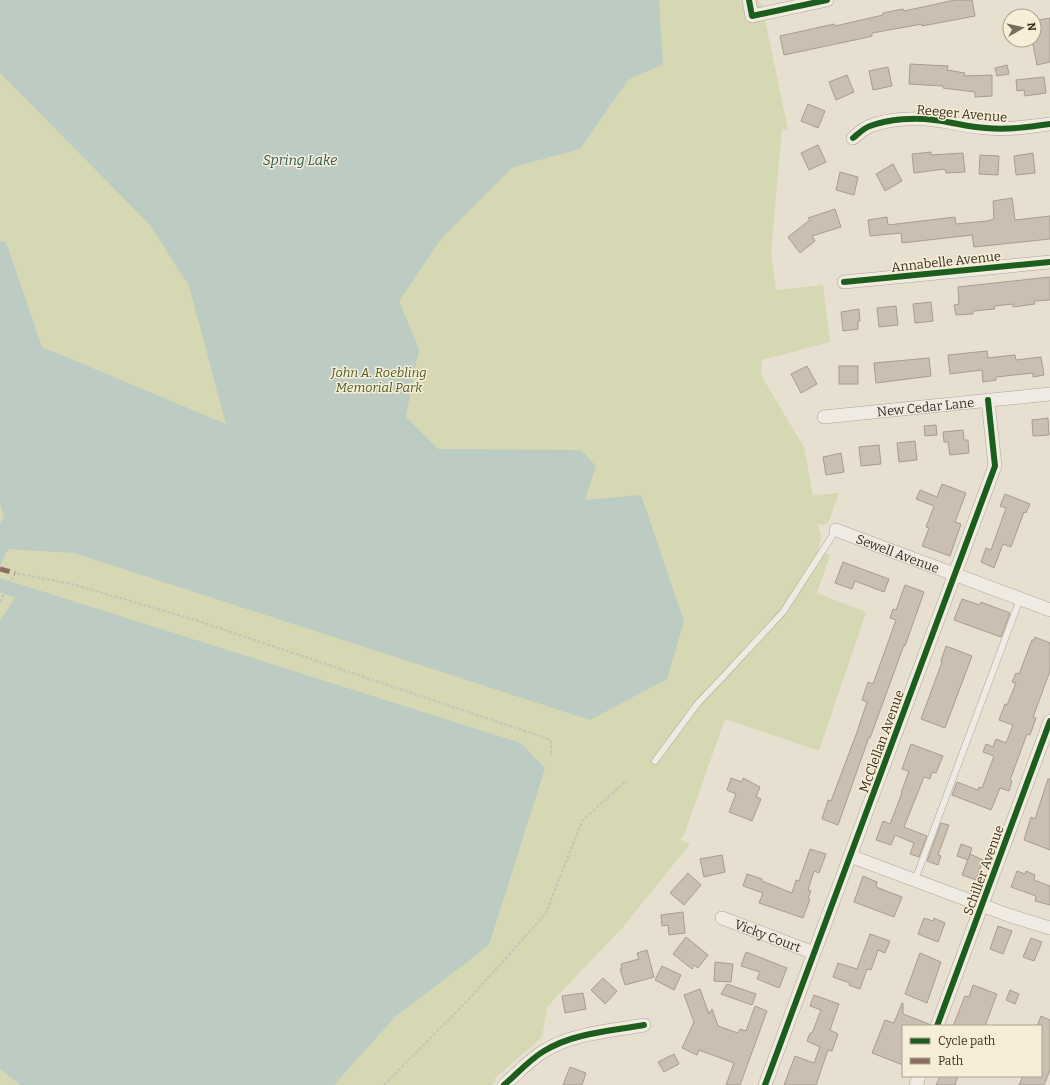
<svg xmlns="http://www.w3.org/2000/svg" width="1050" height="1085" font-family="Bitter,serif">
<rect width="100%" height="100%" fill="#e7e0d1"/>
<polygon fill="#d6d7b3" points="0,0 758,0 762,5 788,130 782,129 771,252 776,290 823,285 830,342 762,360 761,375 804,447 813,495 839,493 829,521 825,525 818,524 821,537 818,550 830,555 817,593 866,612 819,751 725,719 684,835 680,840 690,844 623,927 547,1007 542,1037 494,1079 497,1080 492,1085 0,1085"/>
<g fill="#bcccc2">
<polygon points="0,0 659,0 663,64 628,80 580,149 513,167 441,239 399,301 419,349 406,417 438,449 581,450 596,466 585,500 641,495 684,621 667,679 590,720 74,553 8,549 0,566 0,524 4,517 0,503 0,241 6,242 42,347 226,424 189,286 150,225 0,73"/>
<polygon points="0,578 521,743 545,768 489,945 395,1017 334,1085 20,1085 0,1069 0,621 15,598 0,592"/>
</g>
<g fill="#cbbfb2" stroke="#a89c90">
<polygon points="955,0 972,0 975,16 922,26 922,24 872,33 872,36 864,38 784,55 780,36 834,24 835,26 883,15 883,13 903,9 904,11"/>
<polygon points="1050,18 1050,62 1037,65 1032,40 1034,40 1034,21"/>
<polygon points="910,64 948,66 947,70 965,73 964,76 992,75 992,96 975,97 975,92 943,88 943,86 909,84"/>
<polygon points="1007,65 1009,74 997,76 995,68"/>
<polygon points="888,67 892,86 873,90 869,71"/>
<polygon points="847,75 854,92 836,100 829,82"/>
<polygon points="1044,77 1046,93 1025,96 1024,90 1017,91 1016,80"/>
<polygon points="808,104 825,111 818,128 801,121"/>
<polygon points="818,145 826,162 809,170 801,153"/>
<polygon points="931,152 931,155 963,153 965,172 946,173 945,169 914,173 912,154"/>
<polygon points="1033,153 1035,173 1016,175 1014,156"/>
<polygon points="980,155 999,156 998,175 979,174"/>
<polygon points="893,164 902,181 885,191 876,174"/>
<polygon points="840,172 858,177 854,195 836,190"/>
<polygon points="1012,198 1015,220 1050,216 1050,239 974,247 972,235 902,243 901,233 870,236 868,220 887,217 888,225 955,217 956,224 987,221 994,219 993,201"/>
<polygon points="835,209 841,227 812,236 815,241 800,253 788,237 810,220 808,218"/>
<polygon points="1050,277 1050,300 1034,301 1035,304 1013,307 1013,304 994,306 995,309 973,311 973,314 956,315 954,305 959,304 958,287"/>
<polygon points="931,302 933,321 915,323 913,304"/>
<polygon points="896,306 898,325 879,327 877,308"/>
<polygon points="859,309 860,321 858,321 858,329 843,331 841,312"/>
<polygon points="987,351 988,358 1014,355 1015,355 1016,360 1041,357 1044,375 1033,377 1033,373 996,377 996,380 983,382 982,370 950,374 948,355"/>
<polygon points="929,358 931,376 876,383 874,363"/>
<polygon points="807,366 817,384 801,393 791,374"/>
<rect x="839" y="366" width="19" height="18"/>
<polygon points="1048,418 1049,435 1033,436 1032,420"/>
<polygon points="936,425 937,435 925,436 924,426"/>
<polygon points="963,430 964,440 968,440 969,453 950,455 948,442 944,442 943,432"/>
<polygon points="915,441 917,460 899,462 897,443"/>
<polygon points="879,445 881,464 861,466 859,447"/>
<polygon points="841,453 844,472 826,475 823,457"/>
<polygon points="942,484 966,493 955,522 961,524 950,556 922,546 929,528 926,527 934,506 916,499 920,490 937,497"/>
<polygon points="1005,494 1030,504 1026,513 1024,512 1011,547 1003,544 994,568 981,562 986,548 991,550 1006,508 1000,506"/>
<polygon points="843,562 889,579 884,592 855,581 852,589 835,583"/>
<polygon points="905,585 924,592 905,646 904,645 870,738 869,737 838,825 822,819 828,800 831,801 857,732 867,702 862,700 868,682 873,684 896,620 890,618 893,609 896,610"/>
<polygon points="962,599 980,605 981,602 1010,613 1001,637 954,620"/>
<polygon points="1035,637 1050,643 1050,671 1033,717 1036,718 1030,735 1027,734 1010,780 1012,781 1009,791 1000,788 991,810 952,795 957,782 978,790 979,787 982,788 994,756 983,752 986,744 993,747 996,739 1006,743 1013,725 999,720 1005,704 1007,705 1016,683 1012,682 1016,673 1019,674 1032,640 1034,640"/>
<polygon points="946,646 972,656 945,728 921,719 942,662 941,661"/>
<polygon points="911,744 943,756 936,773 932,772 930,779 924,777 904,827 927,836 919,857 910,854 914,843 895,835 891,845 876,840 883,821 890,824 902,793 901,793 909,771 902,769"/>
<polygon points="731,778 742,782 743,778 760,787 756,797 761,799 752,821 729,812 736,794 727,790"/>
<polygon points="1048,779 1050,779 1050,850 1024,840 1031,817 1035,819"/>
<polygon points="941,823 949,825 938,855 941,856 938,865 927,861"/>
<polygon points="961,844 972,848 968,860 957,856"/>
<polygon points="810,849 826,854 819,873 814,871 808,890 811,891 808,898 810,899 803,918 759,903 763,893 743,886 747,874 762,879 762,881 792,893 796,880 799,881"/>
<polygon points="970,854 983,860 976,880 962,875"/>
<polygon points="722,855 725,872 704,877 700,859"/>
<polygon points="1017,871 1025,874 1026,871 1035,875 1034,880 1050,886 1050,905 1035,901 1036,896 1011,887"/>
<polygon points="688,873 701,885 684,905 670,893"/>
<polygon points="863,876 877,882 876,887 902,897 894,917 854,902"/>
<polygon points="683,912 685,933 669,935 668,925 662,926 661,915"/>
<polygon points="924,918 933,921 934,918 945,923 938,942 918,934"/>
<polygon points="998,926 1012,931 1003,954 990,949"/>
<polygon points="870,934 890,941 885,953 878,950 871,970 867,969 860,989 849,985 850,983 833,977 838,963 857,969"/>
<polygon points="686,937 708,955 698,968 694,965 692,969 673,954"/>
<polygon points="1031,938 1042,942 1034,961 1023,957"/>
<polygon points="647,950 654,977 625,985 620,969 622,969 621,964 639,959 637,953"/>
<polygon points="746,952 787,968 779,988 757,979 760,972 741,966"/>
<polygon points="920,953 941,962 927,1003 905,994"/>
<polygon points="715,962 733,964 731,982 714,981"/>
<polygon points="662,966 681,975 674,990 655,980"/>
<polygon points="603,978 617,991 605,1004 591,990"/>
<polygon points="727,984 756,994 752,1005 721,994"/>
<polygon points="973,985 997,994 985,1026 953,1026 965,996 969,997"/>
<polygon points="700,989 709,1014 712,1009 718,1026 738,1033 740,1029 746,1031 755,1006 767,1011 740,1085 726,1085 734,1063 699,1050 697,1055 682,1048 694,1022 684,995"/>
<polygon points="1010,990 1019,994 1015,1004 1006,1000"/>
<polygon points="583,993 586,1009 565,1013 562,996"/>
<polygon points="814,995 839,1004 830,1030 838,1034 832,1051 828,1050 816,1085 784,1085 795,1056 814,1063 820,1047 807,1041 810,1033 812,1033 821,1010 810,1006"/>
<polygon points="902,1003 903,1003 903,1014 929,1024 929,1026 903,1026 903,1065 872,1053 885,1020 894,1023"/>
<polygon points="1041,1016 1050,1020 1050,1070 1044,1085 1019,1085 1023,1076 1041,1076 1041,1026 1037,1026"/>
<polygon points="674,1054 679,1064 664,1072 658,1062"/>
<polygon points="570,1067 586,1073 582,1085 563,1085"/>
<polygon points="940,1076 958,1076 955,1085 936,1085"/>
</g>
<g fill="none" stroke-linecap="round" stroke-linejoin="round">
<g stroke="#ada599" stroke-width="7">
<g id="lane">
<polyline points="655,761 698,703 721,679 783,612 836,530"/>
<polyline points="915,880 1020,599"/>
</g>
</g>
<g stroke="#ada599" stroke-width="14">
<g id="street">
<polyline points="749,0 752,16 827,0"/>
<path d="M 853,138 C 858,134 864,128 870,126 C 889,119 915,117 934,120 C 952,122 968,127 986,128 C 1007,130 1029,127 1050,124"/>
<polyline points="844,282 1050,262"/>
<path id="s1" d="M 824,417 L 1050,394"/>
<path id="s2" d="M 836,530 L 1050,610"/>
<polyline points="850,856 1008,915 1050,928"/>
<path id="s3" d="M 722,918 L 814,953"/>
<polyline points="937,1026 1050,721"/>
<path d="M 504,1085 C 517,1074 529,1060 544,1051 C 573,1033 611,1031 644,1025"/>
<polyline points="765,1085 995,466 988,400"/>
<polyline points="916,1085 919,1076"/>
</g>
</g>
<g stroke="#c8c2b9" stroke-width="2" stroke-dasharray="3 2" stroke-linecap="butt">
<polyline points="0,602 15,573 72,584 195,620 551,740 551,756"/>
<polyline points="384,1085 470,998 546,913 582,821 627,780"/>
</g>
<use href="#lane" stroke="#efebe3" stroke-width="6"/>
<use href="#street" stroke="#efebe3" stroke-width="13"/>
<polyline stroke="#8d6e63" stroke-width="5" stroke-dasharray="10 5" stroke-linecap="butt" points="0,569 15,573"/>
<g stroke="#f7eed8" stroke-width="8">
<g id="cycleway">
<polyline points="749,0 752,16 827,0"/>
<path d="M 853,138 C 858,134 864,128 870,126 C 889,119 915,117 934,120 C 952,122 968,127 986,128 C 1007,130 1029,127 1050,124"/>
<polyline points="844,282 1050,262"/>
<polyline points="937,1026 1050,721"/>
<path d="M 504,1085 C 517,1074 529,1060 544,1051 C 573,1033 611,1031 644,1025"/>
<polyline points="765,1085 995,466 988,400"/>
</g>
</g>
<use href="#cycleway" stroke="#1b5e20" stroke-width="6"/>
</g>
<g text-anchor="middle" stroke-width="3" stroke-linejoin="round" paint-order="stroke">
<g font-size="13" fill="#3d2e20" stroke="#f7eed8">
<text transform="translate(962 113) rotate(5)" y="5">Reeger Avenue</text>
<text transform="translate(946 261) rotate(-6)" y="5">Annabelle Avenue</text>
<text dy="5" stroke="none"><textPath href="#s1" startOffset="102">New Cedar Lane</textPath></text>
<text dy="5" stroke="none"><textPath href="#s2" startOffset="66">Sewell Avenue</textPath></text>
<text transform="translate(881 741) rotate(-70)" y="5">McClellan Avenue</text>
<text transform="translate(983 870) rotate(-70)" y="5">Schiller Avenue</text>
<text dy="5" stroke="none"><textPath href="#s3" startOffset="49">Vicky Court</textPath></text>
</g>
<g font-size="13" font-style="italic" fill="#4d5a26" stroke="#f7eed8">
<text x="379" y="377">John A. Roebling<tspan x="379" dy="15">Memorial Park</tspan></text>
</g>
<g font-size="14" font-style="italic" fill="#2f5d5a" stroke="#f7eed8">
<text x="300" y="165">Spring Lake</text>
</g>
</g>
<rect x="902" y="1025" width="140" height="52" fill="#f7eed8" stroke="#ada18e"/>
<rect x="910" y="1038" width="20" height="6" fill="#1b5e20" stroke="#ada18e"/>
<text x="938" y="1045" font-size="12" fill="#3d2e20">Cycle path</text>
<rect x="910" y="1058" width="20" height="6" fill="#8d6e63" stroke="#ada18e"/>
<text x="938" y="1065" font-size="12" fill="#3d2e20">Path</text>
<g transform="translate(1022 28) rotate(82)"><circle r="19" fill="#f7eed8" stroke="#ada18e"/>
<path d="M0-3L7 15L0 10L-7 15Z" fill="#786c5e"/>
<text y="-6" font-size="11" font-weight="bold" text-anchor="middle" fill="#3d2e20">N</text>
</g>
</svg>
